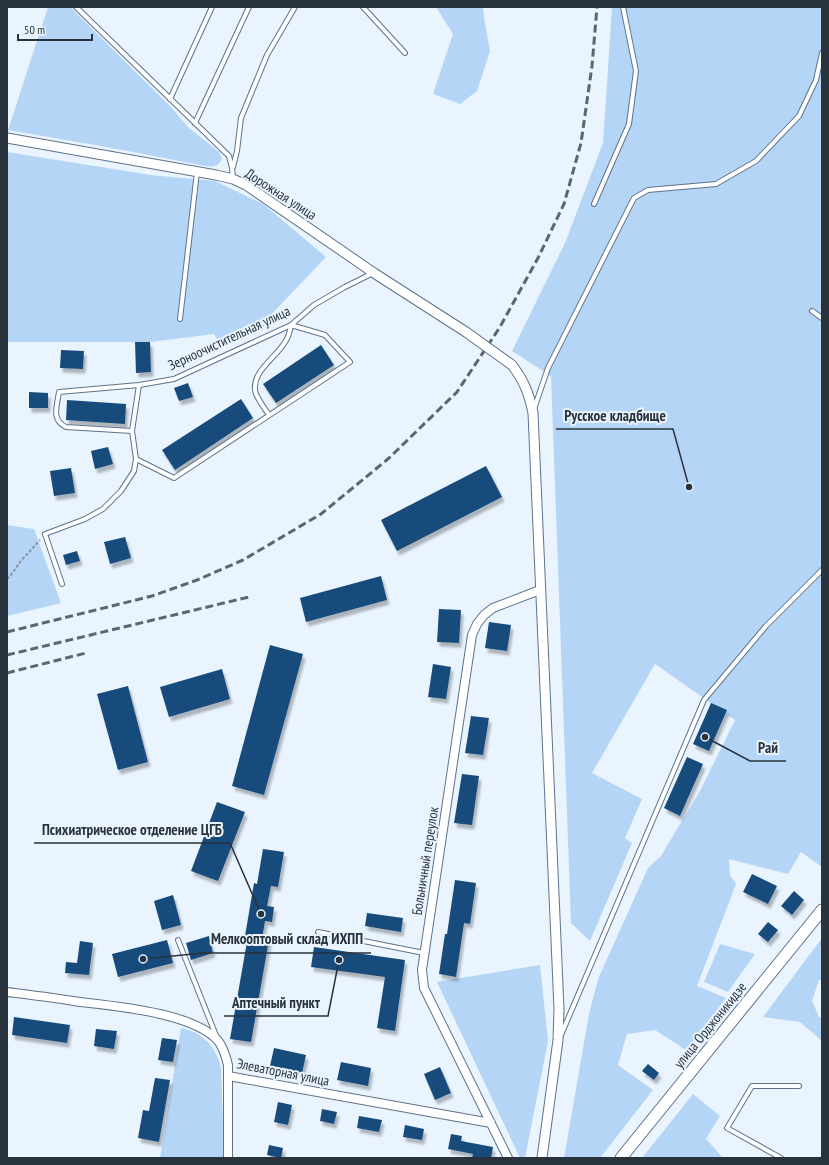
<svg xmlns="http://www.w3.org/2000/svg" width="829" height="1165" font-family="'PT Sans Narrow',sans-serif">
<defs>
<filter id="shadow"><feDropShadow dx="2.5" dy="4.5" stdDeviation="1" flood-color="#0004"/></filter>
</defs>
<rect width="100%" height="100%" fill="#eaf4ff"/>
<g fill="#b5d5f7">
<path d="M 48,7 L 70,7 L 170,106 L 189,128 L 219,152 L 222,159 C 218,167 213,167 205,166 L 112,148 L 8,130 Z"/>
<polygon points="436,7 483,7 484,18 490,51 477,91 460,104 433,94 453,34"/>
<polygon points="612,7 822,7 822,867 801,852 788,874 729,859 730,875 736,884 697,986 726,998 686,1050 655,1030 627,1034 618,1065 653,1090 600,1158 564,1158 589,1014 598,979 648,868 661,856 701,789 735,720 655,664 592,773 642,799 625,838 632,843 590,941 571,923 551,376 512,351 565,243 603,143"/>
<polygon points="7,152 151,175 215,181 263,204 326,257 265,321 263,330 222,348 214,334 150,342 7,342"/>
<polygon points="7,525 34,529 61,603 7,616"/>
<polygon points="822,938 822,980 819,980 812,1001 819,1017 822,1018 822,1041 800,1022 763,1017"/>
<polygon points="720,944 755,954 728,992 704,982"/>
<polygon points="540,965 548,1041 525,1158 520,1158 437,982"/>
<path d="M 181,1028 C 203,1032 216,1047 221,1068 L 224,1158 L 160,1158 Z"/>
<polygon points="693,1094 720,1116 706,1139 723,1158 642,1158"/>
</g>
<g fill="#174b7b" filter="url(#shadow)">
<polygon points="135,342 150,342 151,372 136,373"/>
<polygon points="321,345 334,365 276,403 263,384"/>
<polygon points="61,350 84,351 83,369 60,368"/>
<polygon points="188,383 193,397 179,401 174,388"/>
<polygon points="29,392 48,393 48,408 29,408"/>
<polygon points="241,399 253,418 175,470 162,450"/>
<polygon points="67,400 126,404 125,424 66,420"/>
<polygon points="108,447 113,464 95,469 91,451"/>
<polygon points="486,466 502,497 397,551 381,520"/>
<polygon points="71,468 75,493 54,496 50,471"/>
<polygon points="125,537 131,558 110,564 104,542"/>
<polygon points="77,551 80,561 66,565 63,555"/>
<polygon points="381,576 387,600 306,622 300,598"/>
<polygon points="439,609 461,610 459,643 437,642"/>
<polygon points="489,622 511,625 507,651 485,648"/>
<polygon points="270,645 303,654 264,795 232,786"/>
<polygon points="433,664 451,667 446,699 428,697"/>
<polygon points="222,669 230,699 169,717 160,687"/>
<polygon points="128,686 148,762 118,770 97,694"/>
<polygon points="711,703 727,710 709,751 693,744"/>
<polygon points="471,716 489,718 483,755 465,753"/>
<polygon points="687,757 703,764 680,816 664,808"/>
<polygon points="462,774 479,776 472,825 454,823"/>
<polygon points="217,802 245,812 218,881 191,871"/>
<polygon points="263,849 284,852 278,887 271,886 267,906 274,907 272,922 265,921 262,939 269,940 251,1042 230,1039 248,936 245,936 254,883 257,884"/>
<polygon points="752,874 777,886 768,904 743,892"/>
<polygon points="455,880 476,883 470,924 464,923 456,977 439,974 445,934 447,934"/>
<polygon points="794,891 804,900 792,915 781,906"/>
<polygon points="173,895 181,925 162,930 154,901"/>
<polygon points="367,913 403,918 401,932 365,926"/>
<polygon points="768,922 778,930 768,942 758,934"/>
<polygon points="209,936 213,953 191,960 186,943"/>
<polygon points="167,940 173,963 118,977 112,954"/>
<polygon points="80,941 93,943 89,975 65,973 66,962 77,963"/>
<polygon points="314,947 405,960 395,1031 377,1028 385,977 311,967"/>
<polygon points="14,1017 70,1025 67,1043 12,1035"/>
<polygon points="96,1029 117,1031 114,1049 94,1046"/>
<polygon points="162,1038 177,1040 173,1062 158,1060"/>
<polygon points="274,1048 306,1055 302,1073 270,1066"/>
<polygon points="341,1062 371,1068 368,1086 337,1080"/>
<polygon points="648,1064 659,1073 654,1080 642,1071"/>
<polygon points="440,1067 451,1093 435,1100 424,1074"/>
<polygon points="155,1078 170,1080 159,1142 138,1138 143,1110 149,1111"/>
<polygon points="278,1102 292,1105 288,1125 274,1122"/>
<polygon points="322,1109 337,1112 334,1124 320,1121"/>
<polygon points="359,1116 382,1120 379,1132 357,1128"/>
<polygon points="405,1125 424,1129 422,1140 403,1137"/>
<polygon points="451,1134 462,1136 461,1141 493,1147 491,1158 472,1158 473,1154 448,1149"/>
<polygon points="269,1145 283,1148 281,1158 267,1155"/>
</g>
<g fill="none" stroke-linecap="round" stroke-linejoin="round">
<g stroke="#5d738b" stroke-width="6">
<g id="service">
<polyline points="76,7 229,156 232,168 233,178"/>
<polyline points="363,7 405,53"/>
<polyline points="170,99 212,7"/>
<polyline points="195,123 249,7"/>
<polyline points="233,167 237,151 241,118 267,55 295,7"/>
<polyline points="594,204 629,124 636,71 623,7"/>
<polyline points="812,311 822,318"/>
<polyline points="180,319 197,172"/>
<polyline points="534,409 548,368 634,198 648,190 716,184 756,161 799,116 816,80 822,53"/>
<path d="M 132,431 L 66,427 C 51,420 57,406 59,392 L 139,385 L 174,379 L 291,325 L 314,305 L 345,287 L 373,273"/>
<path d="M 136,459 L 174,478 L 350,362 L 325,335 L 291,325 C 290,331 289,337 285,342 C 276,358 249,373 256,394 C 259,401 265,409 269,415"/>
<polyline points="62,584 45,534 85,519 103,509 121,491 134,471 136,459 132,431 139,385"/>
<polyline points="318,932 424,953"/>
<polyline points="178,940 217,1038"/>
<polyline points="561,1035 704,700 766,626 822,570"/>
<polyline points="781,1158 727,1128 752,1086 799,1086"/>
</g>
</g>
<g stroke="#5d738b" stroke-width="10">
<g id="minor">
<path d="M 7,992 C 31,995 56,998 80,1002 C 115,1006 196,1013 219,1042 C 224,1049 226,1057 228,1065 L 228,1158"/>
<polyline points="228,1076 491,1123"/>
<polyline points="508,1158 424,988 422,970 472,635 477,624 484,615 493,608 540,590"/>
</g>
</g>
<g stroke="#5d738b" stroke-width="11">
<g id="tertiary">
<polyline points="7,138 216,175 233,179 246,185 374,273 466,332"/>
<path d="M 512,365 C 524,381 529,393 533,413 L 559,1009 L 558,1040 L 542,1158"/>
</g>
</g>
<g stroke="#5d738b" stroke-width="13">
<polyline id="secondary" points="621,1158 822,910"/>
</g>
<polyline stroke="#88929c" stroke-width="2" stroke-dasharray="3 2" stroke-linecap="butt" points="7,579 11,575 20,562 40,540"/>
<use href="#service" stroke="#fff" stroke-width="4"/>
<use href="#minor" stroke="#fff" stroke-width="8"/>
<use href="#tertiary" stroke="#fff" stroke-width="9"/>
<use href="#secondary" stroke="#fff" stroke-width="11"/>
<g stroke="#5c6670" stroke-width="3" stroke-dasharray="8 4" stroke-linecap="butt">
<polyline points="7,632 152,596 197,580 243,560 321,514 388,459 457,392 500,327 538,258 564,204 581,143 592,66 597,7"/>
<polyline points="7,655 249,597"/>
<polyline points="7,673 86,653"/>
</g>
<g stroke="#5d738b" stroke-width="11" stroke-linecap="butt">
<polyline id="tertiary-bridge" points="466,332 512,365"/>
</g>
<use href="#tertiary-bridge" stroke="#fff" stroke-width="9"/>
</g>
<g text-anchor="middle" stroke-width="4" stroke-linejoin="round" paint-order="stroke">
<g font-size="14" fill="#29333d" stroke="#eaf4ff">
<text transform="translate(281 194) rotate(33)" y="5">Дорожная улица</text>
<text transform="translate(229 338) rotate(-25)" y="5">Зерноочистительная улица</text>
<text transform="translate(425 861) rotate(-81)" y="5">Больничный переулок</text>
<text transform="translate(710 1025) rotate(-51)" y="5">улица Орджоникидзе</text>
<text transform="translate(283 1072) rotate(11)" y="5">Элеваторная улица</text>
</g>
</g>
<path fill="none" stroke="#29333d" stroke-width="1.5" d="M689 487L673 429H556M705 737L750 761H786M261 914L230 843H34M143 959L203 953H371M339 960L328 1016H224"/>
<g fill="#29333d" stroke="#eaf4ff" stroke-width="1.5">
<circle cx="689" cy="487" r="4"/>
<circle cx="705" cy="737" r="4"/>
<circle cx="261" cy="914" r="4"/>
<circle cx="143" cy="959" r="4"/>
<circle cx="339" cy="960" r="4"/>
</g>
<g font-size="15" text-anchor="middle" font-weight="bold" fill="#29333d" stroke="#eaf4ff" stroke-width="4" stroke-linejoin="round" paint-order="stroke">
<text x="615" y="421">Русское кладбище</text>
<text x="768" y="753">Рай</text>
<text x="132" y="835">Психиатрическое отделение ЦГБ</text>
<text x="287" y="944">Мелкооптовый склад ИХПП</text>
<text x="276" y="1008">Аптечный пункт</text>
</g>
<rect width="829" height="1165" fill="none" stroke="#29333d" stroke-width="16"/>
<path d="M18 34v6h74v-6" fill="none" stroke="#29333d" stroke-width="2"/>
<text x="24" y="34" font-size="12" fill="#29333d" stroke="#eaf4ff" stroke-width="3" paint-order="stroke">50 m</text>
</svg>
